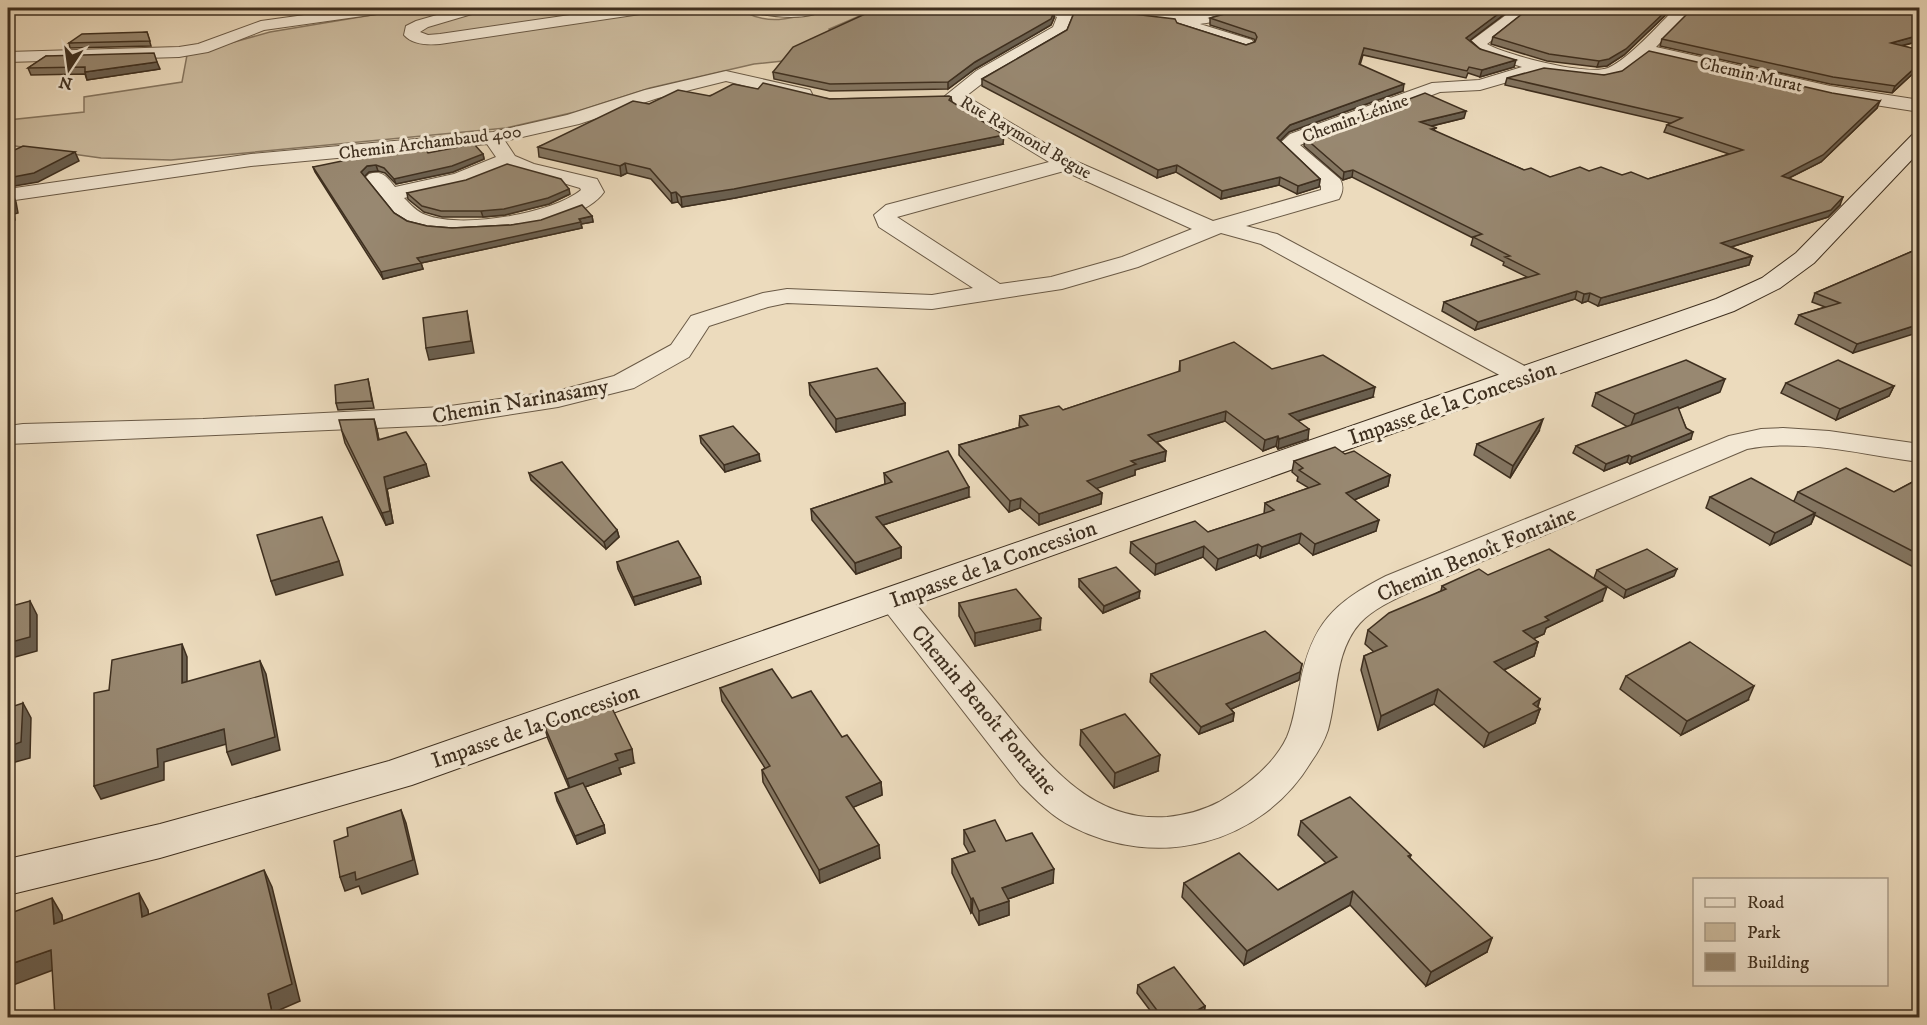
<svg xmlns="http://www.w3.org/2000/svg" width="1927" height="1025" font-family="'IM FELL DW Pica',serif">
<rect width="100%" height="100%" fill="#ecdbbd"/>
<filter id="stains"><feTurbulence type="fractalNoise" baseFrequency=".00333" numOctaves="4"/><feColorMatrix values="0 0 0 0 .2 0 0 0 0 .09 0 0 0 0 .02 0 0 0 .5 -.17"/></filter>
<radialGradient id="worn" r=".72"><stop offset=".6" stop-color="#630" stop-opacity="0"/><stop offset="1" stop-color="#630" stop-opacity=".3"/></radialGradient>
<path fill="#cebea2" stroke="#867660" stroke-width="1.5" d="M 414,8 L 746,8 L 747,13 C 777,29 809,11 840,8 C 852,6 865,8 878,8 L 829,29 L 833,36 L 802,59 L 754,64 L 650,88 L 575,112 L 506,128 L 171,160 L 101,158 L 8,145 L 8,120 L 84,112 L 84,97 L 182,82 L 187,55 L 270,32 Z"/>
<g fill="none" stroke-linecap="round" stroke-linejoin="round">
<g stroke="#6a5a46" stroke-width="2">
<g id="street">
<polygon points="355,8 392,8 384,13 264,30 208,52 179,57 8,62 8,52 179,47 198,44 261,21"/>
<path d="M 461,8 L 484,8 L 482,11 L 428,27 L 420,32 L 428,35 L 440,34 L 618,8 L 655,8 L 647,13 L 440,44 C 428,45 413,45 404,35 L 406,26 L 416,21 Z"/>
<path d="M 753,8 L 825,8 C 813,21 773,17 756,13 Z"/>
<path d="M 1040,8 C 1052,7 1066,6 1074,15 L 1066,34 L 988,79 L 966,96 L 1073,160 L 1213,221 L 1321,190 L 1321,186 L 1278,145 L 1290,134 L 1432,83 L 1479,80 L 1522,67 L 1479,53 L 1467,44 L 1510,12 L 1522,12 L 1524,15 L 1522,18 L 1487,44 C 1506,55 1587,76 1608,68 C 1629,59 1659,24 1676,8 L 1693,8 L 1656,47 L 1830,86 L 1920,100 L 1920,112 L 1830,98 L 1647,55 L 1619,76 L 1602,80 L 1542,72 L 1480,90 L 1440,92 L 1300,145 L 1340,179 C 1344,186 1343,192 1339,199 L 1246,226 L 1277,234 L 1534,371 L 1538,377 L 1534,383 L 1524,385 L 1514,383 L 1261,244 L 1221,233 L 1138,267 L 1062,289 L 932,309 L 787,303 L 768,307 L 709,326 L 689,357 L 634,388 L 558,407 L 443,425 L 8,444 L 8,426 L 23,424 L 203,419 L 443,407 L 557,391 L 614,376 L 671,345 L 691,316 L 763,293 L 787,289 L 932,295 L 973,288 L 879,227 L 874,215 L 886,205 L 1049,162 L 947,100 L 945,96 L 976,71 L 1053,27 L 1057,17 L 1042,11 ZM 1064,171 L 1192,229 L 1122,257 L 1051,277 L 1000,284 L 897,217 Z"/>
<path d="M 1083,8 L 1129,8 L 1196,15 L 1221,8 L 1241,8 C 1234,19 1213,22 1200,24 L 1252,40 L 1254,44 L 1252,48 L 1246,49 L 1177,27 L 1176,23 L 1091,13 Z"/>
<path d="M 726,71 L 810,90 L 812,94 L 810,98 L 803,100 L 726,81 L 658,98 L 579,124 L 505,141 L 515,156 L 534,164 L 597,179 L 604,192 C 577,231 451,241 410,225 C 392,218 376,193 365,178 L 369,174 C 382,170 387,177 395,187 L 454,174 L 496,157 L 487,144 L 251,166 L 8,201 L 8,189 L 251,154 L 493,132 L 567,115 L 645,90 ZM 508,167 L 580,188 L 581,190 C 552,214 461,229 426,215 C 417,212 410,204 404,198 L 467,183 Z"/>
<path d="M 1783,428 L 1829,431 L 1920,444 L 1920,462 C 1863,455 1804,438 1747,449 L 1410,592 C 1393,600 1373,609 1360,623 C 1334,652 1338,695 1328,730 C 1324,742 1318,752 1311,762 C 1261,845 1157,870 1073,827 C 1052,817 1036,800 1020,784 L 876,599 L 881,591 L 893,588 L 905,591 C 935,627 965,664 995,700 C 1041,755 1086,823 1167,817 C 1185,815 1202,811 1219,802 C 1245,787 1274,765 1287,737 C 1294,721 1296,701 1300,684 C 1312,624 1333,603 1386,576 L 1729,436 L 1761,429 Z"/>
</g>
</g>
<g stroke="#3e2f1f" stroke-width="2">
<polygon id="secondary" points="1920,132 1920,151 1814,263 1780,288 1734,311 412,785 160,858 8,895 8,859 160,824 389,761 1716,299 1762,278 1796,253 1913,134"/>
</g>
<use href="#street" fill="#f3e8d4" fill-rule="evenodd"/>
<use href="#secondary" fill="#f3e8d4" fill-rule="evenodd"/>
</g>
<g fill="#837561" stroke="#3e2f1f" stroke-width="1.5">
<polygon points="1065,8 1089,8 1091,9 1177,23 1246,45 1255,42 1254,39 1210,25 1210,18 1235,11 1239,8 1673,8 1624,55 1607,66 1597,67 1547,61 1491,44 1493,37 1524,13 1522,10 1510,10 1470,40 1480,49 1514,67 1480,77 1468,73 1466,78 1363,55 1360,65 1403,91 1289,132 1280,141 1320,179 1319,187 1297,194 1279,185 1221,199 1176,172 1157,178 982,86 982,79 1067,30 1074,13"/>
<polygon points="1146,8 1214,8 1196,13"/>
<polygon points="1920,8 1920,41 1902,46 1920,50 1920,67 1892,93 1830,84 1660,46 1662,39"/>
<polygon points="1054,12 1054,18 1051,25 975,69 948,89 830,91 774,79 773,72"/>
<polygon points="147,32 151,46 70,48 69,43"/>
<polygon points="46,56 160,69 87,80 85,74 31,75 28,68"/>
<polygon points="1604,75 1877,108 1821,162 1789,178 1840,205 1828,217 1731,247 1752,256 1749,265 1598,306 1588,301 1582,303 1575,299 1475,330 1442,311 1444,302 1527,277 1503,265 1504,262 1471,245 1473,238 1352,177 1343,180 1304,146 1305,138 1464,118 1432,126 1436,132 1524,170 1550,177 1589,171 1648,179 1729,154 1664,132 1667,125 1670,123 1505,85 1507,78"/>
<polygon points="758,89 830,99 951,97 952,102 1003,144 735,198 682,207 678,202 672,203 651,179 627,173 621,176 539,157 538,147 649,104"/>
<polygon points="483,154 484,159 453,172 396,184 385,173 378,171 369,172 364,176 394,213 407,221 427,226 452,228 511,225 592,216 593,222 581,224 582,228 421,263 423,269 383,279 315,172 313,167"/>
<polygon points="407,193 570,194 549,204 505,215 483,217 442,217 424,212 408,199"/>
<polygon points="1920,248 1853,353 1795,324 1799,315 1825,307 1812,302 1815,293"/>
<polygon points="1180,361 1272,369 1373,397 1298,421 1308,439 1278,449 1276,446 1263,451 1225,421 1157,442 1166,451 1165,461 1135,470 1135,475 1096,488 1102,493 1101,504 1039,525 1020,508 1009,512 959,455 959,445 1021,427 1019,426 1020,416 1063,410 1179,372"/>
<polygon points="368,379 374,408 338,410 336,403"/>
<polygon points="809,383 905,403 905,415 836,432 810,395"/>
<polygon points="1786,383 1894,386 1889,396 1836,420 1781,393"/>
<polygon points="1720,392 1678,409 1691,439 1630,464 1627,462 1604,471 1573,453 1576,446 1628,427 1592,406 1596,393"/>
<polygon points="377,430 379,440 429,476 387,489 393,523 386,525 345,443 342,431"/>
<polygon points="1539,431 1510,478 1474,455 1477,444"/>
<polygon points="700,436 760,461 725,472 701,443"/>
<polygon points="1345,454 1390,475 1388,486 1354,500 1376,531 1313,555 1299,543 1260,558 1256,555 1216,570 1203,557 1155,575 1130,553 1131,542 1208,532 1264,514 1265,503 1309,488 1297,481 1298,477 1292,472 1294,461"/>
<polygon points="529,473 617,530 619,537 606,549 531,480"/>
<polygon points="884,473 969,497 883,525 901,547 901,558 856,574 812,520 811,509 885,484"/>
<polygon points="1920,478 1919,570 1815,515 1811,524 1770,545 1706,508 1710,497 1794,501 1798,492 1894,492"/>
<polygon points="617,562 700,577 701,584 635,605 618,569"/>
<polygon points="1597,570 1674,576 1624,598 1594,578"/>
<polygon points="1488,575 1602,601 1546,628 1544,634 1533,639 1538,642 1534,656 1504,670 1540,699 1538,707 1540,709 1535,723 1484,747 1434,704 1378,730 1361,670 1364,656 1374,652 1365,644 1368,630 1441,591 1442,586"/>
<polygon points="1079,579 1139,598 1103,613 1079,587"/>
<polygon points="959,603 1040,630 975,646 959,616"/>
<polygon points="1151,674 1299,680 1231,709 1234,713 1233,721 1199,734 1150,682"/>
<polygon points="1626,676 1748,700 1681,735 1620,689"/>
<polygon points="720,688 792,698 842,737 881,782 882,795 853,807 880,858 820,883 763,782 762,770 765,768 722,701"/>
<polygon points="544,725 634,763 619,768 621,774 585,787 604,825 605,833 577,844 557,801 555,793 569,788 548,739"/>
<polygon points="1081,730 1158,771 1114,788 1080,745"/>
<polygon points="1301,821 1411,855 1410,858 1487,952 1426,986 1350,905 1244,965 1182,897 1184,883 1278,890 1326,863 1298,835"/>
<polygon points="964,830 1006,841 1053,883 1008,899 1009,915 979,925 972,912 971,913 952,873 952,859 969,853 964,844"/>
<polygon points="1138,985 1205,1006 1204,1014 1198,1017 1155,1017 1137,993"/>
</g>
<g fill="#6a5f4f" stroke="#3e2f1f" stroke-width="1.5">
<polygon points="1196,8 1214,8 1196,13"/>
<polygon points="1506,8 1511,8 1510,10 1465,44 1466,38"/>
<polygon points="1669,8 1673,8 1624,55 1607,66 1597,67 1599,61"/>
<polygon points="1054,12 1054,18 1051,25 975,69 948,89 948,82 975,62"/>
<polygon points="1920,35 1920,41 1888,49 1891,43"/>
<polygon points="1516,60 1514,67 1480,77 1482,70"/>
<polygon points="157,62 160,69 87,80 85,72"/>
<polygon points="1920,63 1920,67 1892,93 1895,86"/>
<polygon points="1404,84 1403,91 1289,132 1276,145 1277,138 1290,125"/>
<polygon points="1880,101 1877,108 1821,162 1779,183 1782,176"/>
<polygon points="1466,111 1464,118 1419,129 1420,122"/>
<polygon points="1004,135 1003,144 735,198 682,207 681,197"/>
<polygon points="75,152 79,161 38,182 8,187 8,178"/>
<polygon points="483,154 484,159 453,172 396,184 394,179"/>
<polygon points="625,163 627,173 621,176 620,166"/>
<polygon points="376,165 378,171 369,172 363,178 361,172 367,166"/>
<polygon points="1177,165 1176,172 1157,178 1158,170"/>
<polygon points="1353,170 1352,177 1343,180 1344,172"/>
<polygon points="1280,177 1279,185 1221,199 1222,191"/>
<polygon points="1320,179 1319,187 1297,194 1298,186"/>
<polygon points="569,189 570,194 549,204 505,215 483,217 481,211"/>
<polygon points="676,192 678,202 672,203 671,193"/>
<polygon points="12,193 16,202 18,213 14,214 15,220 8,222 8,211"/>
<polygon points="1843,197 1840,205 1828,217 1718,251 1721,243"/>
<polygon points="592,216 593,222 581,224 582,228 421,263 423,269 383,279 381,272 417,258"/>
<polygon points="1752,256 1749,265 1598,306 1601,298"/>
<polygon points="1577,291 1575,299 1475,330 1478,322"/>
<polygon points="1590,293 1588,301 1582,303 1584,294"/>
<polygon points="467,311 474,353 429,360 426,348"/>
<polygon points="1920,324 1920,332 1853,353 1857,344"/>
<polygon points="1725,379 1720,392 1630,428 1635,414"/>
<polygon points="1894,386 1889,396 1836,420 1840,409"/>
<polygon points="1375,387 1373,397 1287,424 1289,414"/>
<polygon points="905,403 905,415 836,432 836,419"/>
<polygon points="1226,411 1225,421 1147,445 1148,435"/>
<polygon points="374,419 377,430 381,452 378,440"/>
<polygon points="1543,419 1539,431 1510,478 1513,466"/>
<polygon points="1309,429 1308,439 1278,449 1279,439"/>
<polygon points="1693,432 1691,439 1630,464 1632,457"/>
<polygon points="1278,436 1276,446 1263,451 1265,440"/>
<polygon points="1166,451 1165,461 1135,470 1135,475 1087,492 1087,481 1131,461"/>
<polygon points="759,454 760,461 725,472 724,465"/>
<polygon points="1629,455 1627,462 1604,471 1606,464"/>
<polygon points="426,464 429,476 387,489 393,523 386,525 382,513 384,477"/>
<polygon points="8,473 12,489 8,490"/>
<polygon points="1390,475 1388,486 1344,504 1346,493"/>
<polygon points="969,487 969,497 877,527 876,517"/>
<polygon points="1102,493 1101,504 1039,525 1039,514"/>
<polygon points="1021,498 1020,508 1009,512 1010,501"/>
<polygon points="1815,513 1811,524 1770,545 1775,533"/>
<polygon points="1379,520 1376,531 1313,555 1315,544"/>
<polygon points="617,530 619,537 606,549 604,542"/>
<polygon points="1301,533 1299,543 1260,558 1262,547"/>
<polygon points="1258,544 1256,555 1216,570 1218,559"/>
<polygon points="1204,546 1203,557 1155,575 1156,564"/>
<polygon points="901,547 901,558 856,574 855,563"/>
<polygon points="339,561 343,575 276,595 271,581"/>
<polygon points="1677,569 1674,576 1624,598 1626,590"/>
<polygon points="700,577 701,584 635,605 633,597"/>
<polygon points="1607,587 1602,601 1546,628 1544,634 1519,645 1523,631 1545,617"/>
<polygon points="1140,591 1139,598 1103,613 1104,606"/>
<polygon points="30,601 37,615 37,651 8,659 8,643"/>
<polygon points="1041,618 1040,630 975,646 975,633"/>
<polygon points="1538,642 1534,656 1490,676 1494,662"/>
<polygon points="182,644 187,657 187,696 182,683"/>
<polygon points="260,661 266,674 280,750 232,765 227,752"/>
<polygon points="1302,664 1299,680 1224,712 1226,704"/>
<polygon points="1754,686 1748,700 1681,735 1687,721"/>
<polygon points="1438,689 1434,704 1378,730 1381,716"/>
<polygon points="1540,699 1536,711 1540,709 1535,723 1484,747 1489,733"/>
<polygon points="23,703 31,718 30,758 8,764 8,747"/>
<polygon points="1234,713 1233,721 1199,734 1201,727"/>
<polygon points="224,729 230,743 164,762 164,780 101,799 94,786 157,749"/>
<polygon points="632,749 634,763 619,768 621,774 571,792 567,779 615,754"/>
<polygon points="1160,755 1158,771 1114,788 1115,773"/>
<polygon points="881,782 882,795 847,810 846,797"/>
<polygon points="401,810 406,823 418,874 362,894 359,886 345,891 340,877"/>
<polygon points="604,825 605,833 577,844 575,836"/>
<polygon points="879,845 880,858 820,883 819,870"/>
<polygon points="1054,869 1053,883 1002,901 1002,888"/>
<polygon points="264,870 272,887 300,1001 277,1011 278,1017 273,1017 268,994"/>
<polygon points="1353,891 1350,905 1244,965 1247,951"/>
<polygon points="139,893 148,910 151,934 142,917"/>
<polygon points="52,898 62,915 64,941 54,924"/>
<polygon points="973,898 972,912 971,913 971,899"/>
<polygon points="1009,901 1009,915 979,925 979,911"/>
<polygon points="1492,938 1487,952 1426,986 1431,972"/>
<polygon points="51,950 61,967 8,987 8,965"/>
<polygon points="1205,1006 1204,1014 1198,1017 1185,1017"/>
</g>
<g fill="#988871" stroke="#3e2f1f" stroke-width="1.5">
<polygon points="878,8 1043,8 1054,12 1051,19 975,62 948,82 830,84 773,72 793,47"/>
<polygon points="1075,8 1089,8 1091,9 1175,19 1177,23 1246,45 1255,42 1257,37 1255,33 1210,18 1235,11 1239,8 1506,8 1466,38 1480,49 1516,60 1482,70 1469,67 1467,71 1364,48 1359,64 1404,84 1290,125 1277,138 1320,179 1298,186 1280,177 1222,191 1177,165 1158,170 982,79 1067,30 1076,8"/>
<polygon points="1526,8 1669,8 1626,49 1609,59 1599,61 1549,54 1493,37 1527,10"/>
<polygon points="1693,8 1920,8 1920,35 1891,43 1920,50 1920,63 1895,86 1833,77 1662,39"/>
<polygon points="147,32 150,41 69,43 82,34"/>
<polygon points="1649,51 1832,93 1880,101 1823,155 1782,176 1843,197 1831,210 1721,243 1752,256 1601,298 1590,293 1584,294 1577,291 1478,322 1444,302 1539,274 1505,257 1510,256 1473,237 1482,234 1353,170 1344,172 1305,138 1425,93 1466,111 1420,122 1437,128 1431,129 1524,170 1531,168 1550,177 1580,167 1589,171 1601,167 1622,175 1631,172 1648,179 1743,150 1667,125 1682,118 1507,78 1544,68 1604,75 1622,71"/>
<polygon points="154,53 157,62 85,72 85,67 28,68 46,56"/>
<polygon points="763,83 830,99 949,96 951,97 949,100 1004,135 734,189 681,197 676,192 671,193 650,169 625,163 620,166 538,147 633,101 649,104 678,90 710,96 733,84 758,89"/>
<polygon points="474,144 483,154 452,166 394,179 384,168 376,165 367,166 361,172 394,213 407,221 427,226 452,228 511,225 541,220 582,205 592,216 579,219 581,222 417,258 421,263 381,272 313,167 405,148 424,147 428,153"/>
<polygon points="23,146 75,152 34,173 8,178 8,153"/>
<polygon points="507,164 561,179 569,189 548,198 504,209 481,211 441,211 422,206 407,193 466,180"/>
<polygon points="8,193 12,193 14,204 10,204 11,211 8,211"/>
<polygon points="1920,248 1920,277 1917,278 1920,279 1920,324 1857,344 1799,315 1840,303 1815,293"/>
<polygon points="467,311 471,341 426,348 423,318"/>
<polygon points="1234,342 1272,369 1323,355 1375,387 1289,414 1309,429 1279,439 1278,436 1265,440 1226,411 1148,435 1166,451 1131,461 1136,464 1087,481 1102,493 1039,514 1021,498 1010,501 959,445 1028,425 1020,416 1059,406 1063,410 1180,371 1180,361"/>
<polygon points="1686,360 1725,379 1635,414 1596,393"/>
<polygon points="1838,360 1894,386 1840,409 1786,383"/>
<polygon points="877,368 905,403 836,419 809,383"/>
<polygon points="368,379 372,401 336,403 335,385"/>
<polygon points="1678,407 1686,428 1693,432 1632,457 1629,455 1606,464 1576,446"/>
<polygon points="374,419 378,440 406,432 426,464 384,477 390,511 382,513 342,431 339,420"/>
<polygon points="1543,419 1513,466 1477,444"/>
<polygon points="733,426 759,454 724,465 700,436"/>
<polygon points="1335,447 1345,454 1354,451 1390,475 1346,493 1379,520 1315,544 1301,533 1262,547 1258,544 1218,559 1204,546 1156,564 1131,542 1195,521 1208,532 1274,510 1265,503 1320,484 1299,470 1303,468 1294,461"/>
<polygon points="948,451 969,487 876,517 901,547 855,563 811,509 892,482 884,473"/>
<polygon points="562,462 617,530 604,542 529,473"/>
<polygon points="1846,468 1894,492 1920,478 1920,555 1798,492"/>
<polygon points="1751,478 1815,513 1775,533 1710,497"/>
<polygon points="322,517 339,561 271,581 257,535"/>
<polygon points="678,541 700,577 633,597 617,562"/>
<polygon points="1549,549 1607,587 1545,617 1549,620 1523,631 1538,642 1494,662 1540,699 1533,704 1540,709 1489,733 1438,689 1381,716 1364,656 1387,646 1368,630 1389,613 1446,589 1442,586 1479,569 1488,575"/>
<polygon points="1647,549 1677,569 1626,590 1597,570"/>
<polygon points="1116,567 1140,591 1104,606 1079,579"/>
<polygon points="1016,589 1041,618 975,633 959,603"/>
<polygon points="30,601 30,637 8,643 8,607"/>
<polygon points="1265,631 1302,664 1300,672 1226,704 1234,713 1201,727 1151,674"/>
<polygon points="1690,642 1754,686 1687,721 1626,676"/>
<polygon points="182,644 182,683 260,661 275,737 227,752 224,729 157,749 158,767 94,786 94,693 109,690 112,660"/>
<polygon points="772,669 792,698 811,691 842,737 847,735 881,782 846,797 879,845 819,870 762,770 770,766 720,688"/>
<polygon points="609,702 632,749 615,754 618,760 567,779 544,725"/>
<polygon points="23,703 21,742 8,747 8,708"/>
<polygon points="1125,714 1160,755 1115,773 1081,730"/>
<polygon points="583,783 604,825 575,836 555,793"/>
<polygon points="1350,797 1411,855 1408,856 1492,938 1431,972 1353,891 1247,951 1184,883 1239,853 1278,890 1337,857 1301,821"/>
<polygon points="401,810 413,860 356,880 355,872 340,877 334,841 348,836 347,828"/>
<polygon points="995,820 1006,841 1032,833 1054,869 1002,888 1009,901 979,911 973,898 971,899 952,859 975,851 964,830"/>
<polygon points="264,870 292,984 268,994 273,1017 55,1017 51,950 8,965 8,914 52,898 54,924 139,893 142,917"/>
<polygon points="1174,967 1205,1006 1185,1017 1162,1017 1138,985"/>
</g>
<g text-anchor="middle" stroke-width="6" stroke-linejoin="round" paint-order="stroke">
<g font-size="18" fill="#3e2f1f" stroke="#f3e8d4">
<text transform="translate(1751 74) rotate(13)" y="6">Chemin Murat</text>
<text transform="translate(1355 118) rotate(-20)" y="6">Chemin Lénine</text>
<text transform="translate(1026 137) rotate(30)" y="6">Rue Raymond Begue</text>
<text transform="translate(430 142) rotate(-7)" y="6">Chemin Archambaud 400</text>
</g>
<g font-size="22" fill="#3e2f1f" stroke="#f3e8d4">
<text transform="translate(520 400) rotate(-10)" y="8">Chemin Narinasamy</text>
<text transform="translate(1452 402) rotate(-19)" y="8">Impasse de la Concession</text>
<text transform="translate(1476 553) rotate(-23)" y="8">Chemin Benoît Fontaine</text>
<text transform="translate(993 563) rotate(-20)" y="8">Impasse de la Concession</text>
<text transform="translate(985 709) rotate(50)" y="8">Chemin Benoît Fontaine</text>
<text transform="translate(535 725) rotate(-19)" y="8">Impasse de la Concession</text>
</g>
</g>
<rect width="1927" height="1025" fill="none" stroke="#ecdbbd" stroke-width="30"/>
<rect x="9" y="9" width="1909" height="1007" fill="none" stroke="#3e2f1f" stroke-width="3"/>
<rect x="15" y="15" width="1897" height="995" fill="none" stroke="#3e2f1f" stroke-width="1.5"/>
<rect x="1693" y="878" width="195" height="108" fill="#f3e8d4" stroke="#ab9e8c" stroke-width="1.5"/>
<rect x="1705" y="898" width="30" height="9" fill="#f3e8d4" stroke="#ab9e8c" stroke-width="1.5"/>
<text x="1747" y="908" font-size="18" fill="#3e2f1f">Road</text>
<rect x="1705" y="923" width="30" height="18" fill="#cebea2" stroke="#ab9e8c" stroke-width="1.5"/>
<text x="1747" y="938" font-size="18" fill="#3e2f1f">Park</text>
<rect x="1705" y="953" width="30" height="18" fill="#988871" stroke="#ab9e8c" stroke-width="1.5"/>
<text x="1747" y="968" font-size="18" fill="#3e2f1f">Building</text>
<g transform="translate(69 69) rotate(193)" stroke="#f3e8d4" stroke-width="4.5" paint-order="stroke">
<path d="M0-4.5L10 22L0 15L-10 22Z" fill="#3e2f1f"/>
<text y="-9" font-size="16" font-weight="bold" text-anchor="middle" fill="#3e2f1f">N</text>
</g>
<rect width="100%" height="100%" filter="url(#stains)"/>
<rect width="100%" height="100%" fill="url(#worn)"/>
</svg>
